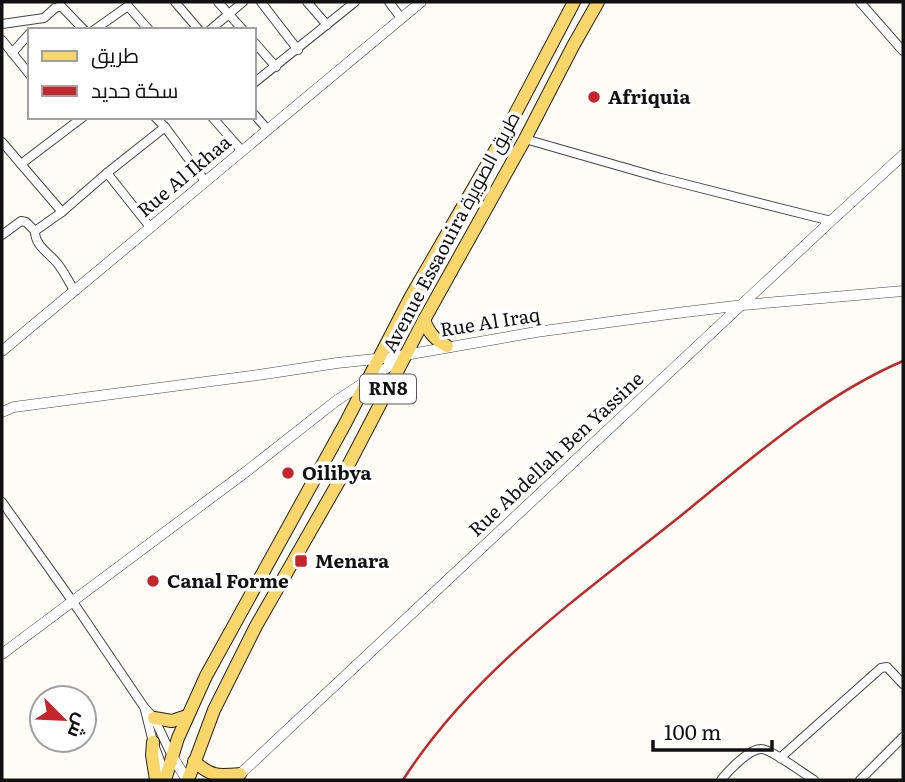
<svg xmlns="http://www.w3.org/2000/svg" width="905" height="782" font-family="Literata,Cairo,serif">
<rect width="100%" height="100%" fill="#fffdf5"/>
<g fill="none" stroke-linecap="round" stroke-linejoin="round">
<g stroke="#444" stroke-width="10">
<g id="minor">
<polyline points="175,2 199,30"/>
<polyline points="218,2 243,30"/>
<polyline points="261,2 298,50"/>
<polyline points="307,2 327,25"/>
<polyline points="389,2 401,18"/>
<polyline points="860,2 903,51"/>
<polyline points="128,6 149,30"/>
<polyline points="2,24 44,18 55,8 61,6 84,30"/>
<polyline points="94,30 128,6"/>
<polyline points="210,30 243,2"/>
<polyline points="2,40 30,75"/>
<polyline points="254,42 276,67"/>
<polyline points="12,53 30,33"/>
<polyline points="254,83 355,2"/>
<polyline points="254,114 267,129"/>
<polyline points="155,117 165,127 205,181"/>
<polyline points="212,117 242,151"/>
<polyline points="525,139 661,178 831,221"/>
<polyline points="2,142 62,212"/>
<polyline points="21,164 83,117"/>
<polyline points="107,173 150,227"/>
<polyline points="35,231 62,212 107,173 165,127"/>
<path d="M 2,235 L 21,221 L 26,222 L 35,231 C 35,248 52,254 60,267 C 66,275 69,283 75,291"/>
<polyline points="2,502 73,602 144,707 154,718 172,756"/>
<polyline points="145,710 153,742 165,774"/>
<polyline points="780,758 881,668 887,667 903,684"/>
<path d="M 721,780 C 728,771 749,749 761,749 C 771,749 804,774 814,780"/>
<polyline points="860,780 903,737"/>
</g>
</g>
<g stroke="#444" stroke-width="11">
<g id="tertiary">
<polyline points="2,351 421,2"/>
<polyline points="2,412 14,407 265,374 337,363 394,357 536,332 669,314 743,305 903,291"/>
<polyline points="2,654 247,471 336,401 403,357"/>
<polyline points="172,756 187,780"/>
<polyline points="236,778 831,221 903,155"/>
</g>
</g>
<g stroke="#222" stroke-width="14">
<g id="primary">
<path d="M 424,320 C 429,333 435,340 447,346"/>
<polyline points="154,718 172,721 187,716"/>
<polyline points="153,742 152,755 156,780"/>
<path d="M 194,761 C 211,777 218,776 240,774"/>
<polyline points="165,780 178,738 206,676 346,422 410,298 503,137 574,2"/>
<polyline points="188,780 214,710 256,626 350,462 424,320 525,139 573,46 598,2"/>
</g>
</g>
<use href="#minor" stroke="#fff" stroke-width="8"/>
<use href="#tertiary" stroke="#fff" stroke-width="10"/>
<use href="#primary" stroke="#f9d66b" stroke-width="12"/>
<path stroke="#c4262e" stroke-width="2.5" d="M 403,780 C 472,672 579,597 678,518 C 749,461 819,397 903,361"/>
</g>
<g fill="#c4262e" stroke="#fff" stroke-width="2.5">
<circle cx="594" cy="97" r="7"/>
<circle cx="288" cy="473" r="7"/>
<rect x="294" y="554" width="14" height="14" rx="3.5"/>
<circle cx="153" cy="581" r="7"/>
</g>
<g text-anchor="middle" stroke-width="7" stroke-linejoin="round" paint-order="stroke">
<rect fill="#fff" stroke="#585858" stroke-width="2" x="360" y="374.5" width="56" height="29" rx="5"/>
<g font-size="18" font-weight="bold" fill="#111">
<text x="388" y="395">RN8</text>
</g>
<g font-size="19" font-weight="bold" fill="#111" stroke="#fff" text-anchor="start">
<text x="608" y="104">Afriquia</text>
<text x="302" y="480">Oilibya</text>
<text x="315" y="568">Menara</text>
<text x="167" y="588">Canal Forme</text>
</g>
<g font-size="19" fill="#111" stroke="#fff">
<text transform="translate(184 176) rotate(-40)" y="7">Rue Al Ikhaa</text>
<text transform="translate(451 232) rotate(-62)" y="7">Avenue Essaouira طريق الصويرة</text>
<text transform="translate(490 322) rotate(-9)" y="7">Rue Al Iraq</text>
<text transform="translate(556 454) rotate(-43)" y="7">Rue Abdellah Ben Yassine</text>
</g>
</g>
<rect width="905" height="782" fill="none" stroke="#111111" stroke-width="7"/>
<rect x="28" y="28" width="228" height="91" fill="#ffffff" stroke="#a0a0a0" stroke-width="2"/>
<rect x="42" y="51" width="35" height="10" fill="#f9d66b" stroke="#a0a0a0" stroke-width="2"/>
<text x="91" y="63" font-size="21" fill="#111111">طريق</text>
<rect x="42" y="86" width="35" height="10" fill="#c4262e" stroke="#a0a0a0" stroke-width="2"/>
<text x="91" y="98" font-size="21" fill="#111111">سكة حديد</text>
<g transform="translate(63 719) rotate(114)"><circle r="33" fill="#ffffff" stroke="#a0a0a0" stroke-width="2"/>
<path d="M0-5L12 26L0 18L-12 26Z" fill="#c4262e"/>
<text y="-10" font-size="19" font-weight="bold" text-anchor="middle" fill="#111111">ش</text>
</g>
<path d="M653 740v10h119v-10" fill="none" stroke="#111111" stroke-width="3.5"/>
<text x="664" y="740" font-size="21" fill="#111111" stroke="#ffffff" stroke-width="5" paint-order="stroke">100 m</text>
</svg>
